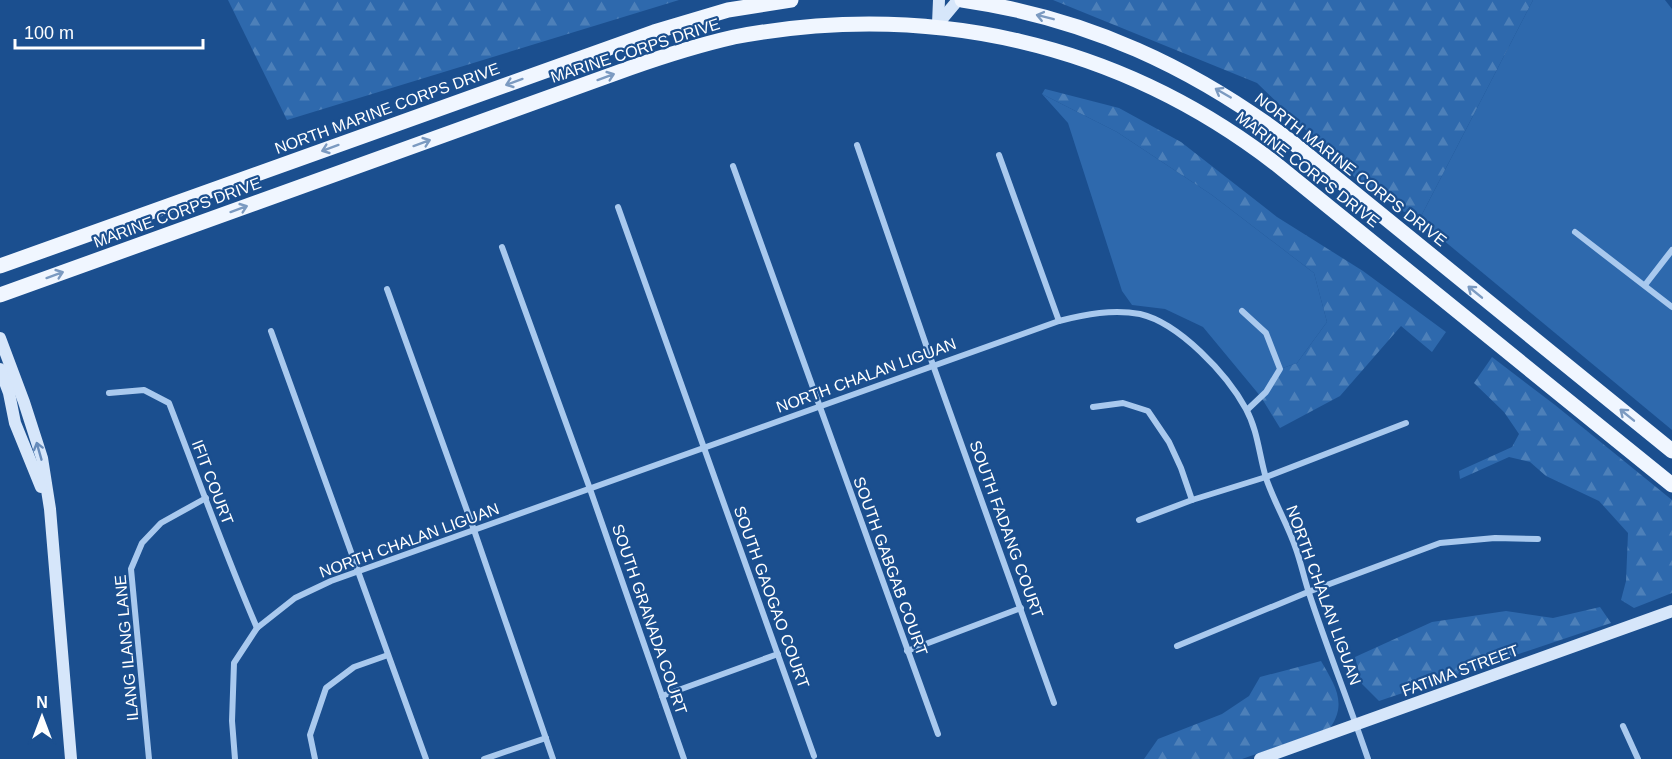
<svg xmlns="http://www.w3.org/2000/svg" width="1672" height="759" font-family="Arial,sans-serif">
<defs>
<pattern id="forest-firs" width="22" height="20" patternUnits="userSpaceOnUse" patternTransform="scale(1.5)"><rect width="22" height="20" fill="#2e69ad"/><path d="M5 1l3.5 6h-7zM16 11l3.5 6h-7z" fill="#4d80b9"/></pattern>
</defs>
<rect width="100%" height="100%" fill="#1b4f8f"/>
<g fill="#2e69ad">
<polygon points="1533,0 1665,0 1672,9 1672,430 1419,220"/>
<polygon points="1042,94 1117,132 1212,195 1314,273 1327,322 1297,363 1280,369 1261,397 1203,327 1165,309 1132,305 1122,291 1068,123"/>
</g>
<g fill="url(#forest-firs)">
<polygon points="228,0 679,0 287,120"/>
<polygon points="1053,0 1533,0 1419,220 1372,194 1257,83"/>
<polygon points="1045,89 1119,108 1181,142 1277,217 1363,271 1446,332 1432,352 1401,326 1340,396 1280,428 1261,397 1280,369 1297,363 1327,322 1314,273 1212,195 1117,132 1042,94"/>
<polygon points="1492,357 1555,405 1672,500 1672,593 1634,608 1621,600 1626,581 1628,533 1599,501 1546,476 1530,462 1509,457 1460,479 1459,471 1512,447 1519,434 1504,412 1474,383"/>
<polygon points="1600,607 1611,623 1379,701 1362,684 1355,657 1432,622 1506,611 1553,618"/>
<path d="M 1321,661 C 1334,684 1348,703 1330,728 L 1242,759 L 1144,759 L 1158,739 L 1222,714 L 1249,696 L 1260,677 Z"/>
</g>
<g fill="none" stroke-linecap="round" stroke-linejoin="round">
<g stroke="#a9c9ee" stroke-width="6">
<polyline points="857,145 933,365 1054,703"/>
<polyline points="999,155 1059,321"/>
<polyline points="733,166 938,734"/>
<polyline points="618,207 814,756"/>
<polyline points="1575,232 1672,307"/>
<polyline points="502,247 590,489 684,759"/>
<polyline points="1645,285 1672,250"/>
<polyline points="387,289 474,530 553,759"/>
<polyline points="1242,311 1266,333 1280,369 1266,392 1247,410"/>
<polyline points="271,331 426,759"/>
<path d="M 109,393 L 144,390 L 169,403 C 198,478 225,554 257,628"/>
<polyline points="1093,407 1123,403 1148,411 1169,442 1181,468 1192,500"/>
<polyline points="1139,520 1192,500 1266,477 1406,423"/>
<polyline points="1177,646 1308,592 1440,543 1495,538 1538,539"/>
<polyline points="907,651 1021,608"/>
<polyline points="662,696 778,654"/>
<polyline points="1623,726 1638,759"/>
<polyline points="149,759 131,569 142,543 161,523 206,498"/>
<path d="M 235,759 L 232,721 L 234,663 L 257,628 L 295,598 L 331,581 L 1059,321 C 1086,314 1113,309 1140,314 C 1179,323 1227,374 1246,409 C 1258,431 1259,455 1266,478 C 1274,502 1288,525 1296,549 C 1301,563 1304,578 1309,593 C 1327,648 1349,703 1368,759"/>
<polyline points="315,759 310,735 326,688 354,667 388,655"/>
<polyline points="484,759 546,738"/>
</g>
<g stroke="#d6e6fa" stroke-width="12">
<polyline points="938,24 958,0"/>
<polyline points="938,24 939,0"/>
<polyline points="0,338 24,402 42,458 50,509 71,759"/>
<polyline points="0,369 9,393 15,423 41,487"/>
<polyline points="1260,759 1672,611"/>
</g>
<g stroke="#f0f6ff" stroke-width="15">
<path d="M 962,0 C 1087,18 1193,67 1293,143 L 1672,451"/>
<polyline points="0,266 654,32 728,10 791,0"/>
<path d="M 0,295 L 630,68 C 664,56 699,45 734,37 C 930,0 1119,43 1276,164 L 1672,485"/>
</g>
</g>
<defs><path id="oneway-shaft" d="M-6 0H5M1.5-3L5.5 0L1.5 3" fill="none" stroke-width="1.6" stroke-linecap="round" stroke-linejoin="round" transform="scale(1.5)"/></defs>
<g stroke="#7b9ac1">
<use href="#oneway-shaft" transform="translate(1045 17) rotate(-166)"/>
<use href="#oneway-shaft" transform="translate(606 77) rotate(-20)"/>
<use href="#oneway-shaft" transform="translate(514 82) rotate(160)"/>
<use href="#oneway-shaft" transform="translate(1223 93) rotate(-150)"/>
<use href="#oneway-shaft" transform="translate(422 143) rotate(-20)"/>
<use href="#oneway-shaft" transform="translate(330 148) rotate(160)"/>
<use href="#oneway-shaft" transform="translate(239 209) rotate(-20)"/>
<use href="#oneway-shaft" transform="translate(55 275) rotate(-20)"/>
<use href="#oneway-shaft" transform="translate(1475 292) rotate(-141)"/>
<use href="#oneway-shaft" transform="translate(1627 415) rotate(-141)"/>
</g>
<use stroke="#668bba" href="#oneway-shaft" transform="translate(39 451) rotate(-106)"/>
<g text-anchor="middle" stroke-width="4.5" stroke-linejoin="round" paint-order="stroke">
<g font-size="16" fill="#fff" stroke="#1b4f8f">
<text transform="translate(635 50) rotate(-18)" y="6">MARINE CORPS DRIVE</text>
<text transform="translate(387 108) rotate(-20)" y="6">NORTH MARINE CORPS DRIVE</text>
<text transform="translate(1308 169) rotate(38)" y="6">MARINE CORPS DRIVE</text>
<text transform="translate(1351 169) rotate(38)" y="6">NORTH MARINE CORPS DRIVE</text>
<text transform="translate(177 212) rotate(-20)" y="6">MARINE CORPS DRIVE</text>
<text transform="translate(866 375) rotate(-20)" y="6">NORTH CHALAN LIGUAN</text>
<text transform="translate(213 482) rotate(69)" y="6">IFIT COURT</text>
<text transform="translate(1007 529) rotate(70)" y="6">SOUTH FADANG COURT</text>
<text transform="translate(409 540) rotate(-20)" y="6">NORTH CHALAN LIGUAN</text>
<text transform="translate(891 566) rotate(70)" y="6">SOUTH GABGAB COURT</text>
<text transform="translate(1324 595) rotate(70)" y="6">NORTH CHALAN LIGUAN</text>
<text transform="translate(772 597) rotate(70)" y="6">SOUTH GAOGAO COURT</text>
<text transform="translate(650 619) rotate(71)" y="6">SOUTH GRANADA COURT</text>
<text transform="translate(126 648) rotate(-95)" y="6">ILANG ILANG LANE</text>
<text transform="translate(1460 670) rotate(-20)" y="6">FATIMA STREET</text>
</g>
</g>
<g transform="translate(42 717)" stroke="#1b4f8f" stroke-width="4.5" paint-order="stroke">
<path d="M0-4.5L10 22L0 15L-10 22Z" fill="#ffffff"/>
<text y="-9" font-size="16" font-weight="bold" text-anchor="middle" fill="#ffffff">N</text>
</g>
<path d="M15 39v9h188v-9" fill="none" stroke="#ffffff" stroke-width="3"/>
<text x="24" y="39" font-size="18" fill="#ffffff" stroke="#1b4f8f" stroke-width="4.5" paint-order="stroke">100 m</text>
</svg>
